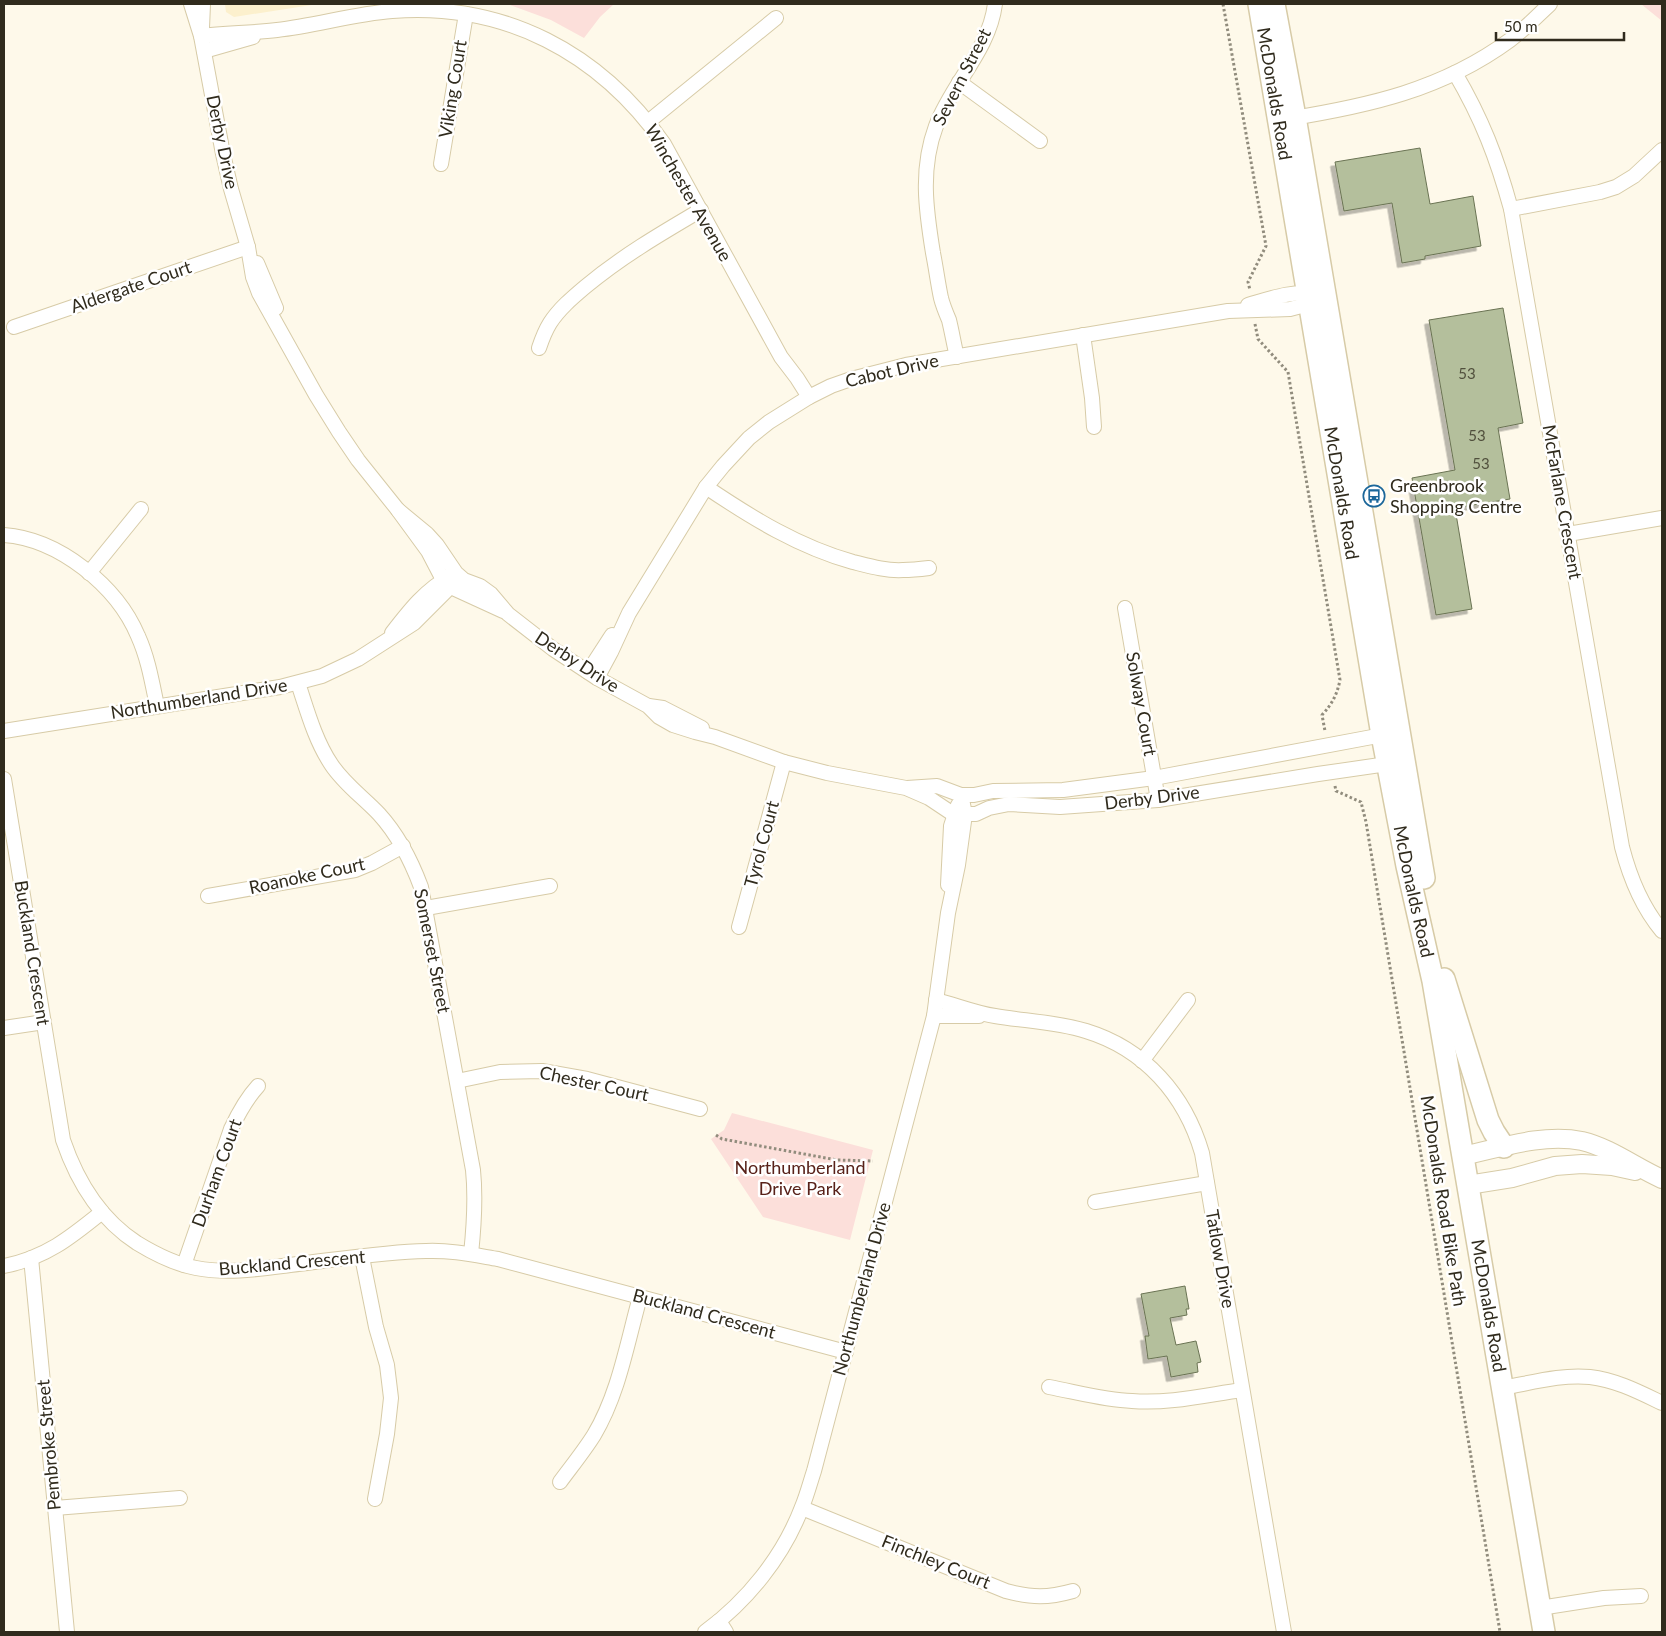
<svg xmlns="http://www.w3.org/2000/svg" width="1666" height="1636" font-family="Lato,sans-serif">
<defs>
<filter id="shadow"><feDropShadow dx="-4.5" dy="4.5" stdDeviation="0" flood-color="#0004"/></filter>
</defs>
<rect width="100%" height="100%" fill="#fef9ea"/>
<polygon fill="#fcf0cd" points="225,4 318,4 234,17 226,12"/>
<g fill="#fcdfda">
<polygon points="507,4 614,4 600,17 584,38 551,20"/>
<polygon points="1641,4 1662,4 1662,21"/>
<polygon points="732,1113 873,1150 850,1240 763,1217 711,1139 724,1130"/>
</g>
<g fill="#b4bf9c" stroke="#6a7353" filter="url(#shadow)">
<polygon points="1420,148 1430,204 1473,196 1481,246 1425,256 1425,259 1402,263 1392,203 1344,211 1335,162"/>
<polygon points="1503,308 1523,423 1498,428 1510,499 1455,508 1472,609 1436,615 1412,478 1455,470 1429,320"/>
<polygon points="1185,1286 1189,1309 1186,1309 1187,1315 1170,1318 1176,1345 1196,1341 1201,1362 1197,1363 1198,1372 1171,1377 1167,1356 1148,1359 1145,1336 1149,1336 1141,1294"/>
</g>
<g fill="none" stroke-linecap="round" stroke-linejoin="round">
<g stroke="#d7cba7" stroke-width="16">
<g id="minor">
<polyline points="191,4 201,36 223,154 231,189 248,247 253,277 259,293 316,395 339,432 358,460 398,510 428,551 440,574 455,589 503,611"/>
<polyline points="202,28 203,4"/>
<path d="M 201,36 C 226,33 252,33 277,30 C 315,26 353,14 392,11 C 505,2 600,53 664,144 L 781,357 L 797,378 L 809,397"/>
<polyline points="204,51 253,37"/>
<path d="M 1455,73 C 1482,119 1497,158 1511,209 L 1622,847 C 1630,878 1641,906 1662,931"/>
<polyline points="959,82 1040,141"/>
<path d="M 1287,119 C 1368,106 1442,90 1510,40 C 1525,29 1537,16 1550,4"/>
<polyline points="648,122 776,18"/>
<polyline points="441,164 466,14"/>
<polyline points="1511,209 1600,192 1616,187 1634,176 1662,150"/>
<polyline points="257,263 276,308"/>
<path d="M 1248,305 C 1269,299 1293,290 1315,294"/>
<polyline points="14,327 248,247"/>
<polyline points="1083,335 1092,398 1094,427"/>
<path d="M 539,348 C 542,339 545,331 550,323 C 559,309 572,298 585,287 C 621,257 660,234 701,210"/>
<path d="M 957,357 C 954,345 952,332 949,320 C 946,313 943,306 941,298 C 938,284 936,268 933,253 C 926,210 920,169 936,126 C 952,83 989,51 995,4"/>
<path d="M 706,487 C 752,518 799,547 853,562 C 869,566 886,571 903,570 C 911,570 921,569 929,568"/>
<polyline points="398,510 427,534 437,545 456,573 464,580 480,586 491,594 508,614 553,649 597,678 648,706 659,717 673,725 695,732 715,737 784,762 827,773 906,788 929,798 950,812 965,814 976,814 989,808 1009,804 1060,807 1158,800 1318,774 1394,763"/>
<polyline points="1568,534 1662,518"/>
<path d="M 4,535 C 59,539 117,586 138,636 C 148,658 152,682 157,706"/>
<polyline points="89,573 141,509"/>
<polyline points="1125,608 1158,800"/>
<path d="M 392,633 C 409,611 426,589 451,576"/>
<polyline points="588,672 612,635"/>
<polyline points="597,678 611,652 629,613 706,487 723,466 749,438 769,422 809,397 831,386 851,379 906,365 1228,311 1290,309 1309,304 1316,301"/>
<path d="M 298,683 C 307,710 315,740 331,764 C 344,784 363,797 379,814 C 399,836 411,860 421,887 L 473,1170 C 476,1199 474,1226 471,1254"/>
<polyline points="649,706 663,708 702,728"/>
<polyline points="4,731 280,687 322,676 358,659 414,623 451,586 454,579"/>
<path d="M 4,779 L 63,1140 C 77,1181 100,1219 137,1243 C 155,1254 174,1264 196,1268 C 228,1274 259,1269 290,1265 C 335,1260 381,1252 426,1251 C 451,1250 474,1255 498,1259 L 846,1352"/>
<polyline points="907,788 937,786 961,795 974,795 993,791 1063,790 1154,778 1388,734"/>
<polyline points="948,885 951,826 958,805"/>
<polyline points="208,896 355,870 372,863 403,846"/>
<polyline points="426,908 550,886"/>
<polyline points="739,927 784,762"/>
<path d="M 936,1000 C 956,1005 975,1013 995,1016 C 1025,1021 1057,1022 1086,1031 C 1145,1049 1185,1095 1202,1153 L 1284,1632"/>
<polyline points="934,1016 979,1016"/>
<polyline points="4,1028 44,1022"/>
<polyline points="1142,1061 1188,1000"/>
<polyline points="457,1081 500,1072 542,1071 587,1079 700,1109"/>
<polyline points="1095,1202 1207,1183"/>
<polyline points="362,1257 376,1327 387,1365 391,1398 387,1434 375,1499"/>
<polyline points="31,1258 67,1632"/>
<path d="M 184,1265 L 231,1129 C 239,1112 246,1099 258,1086"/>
<path d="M 4,1266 C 45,1258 70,1238 102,1212"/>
<path d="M 1049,1387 C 1076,1392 1104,1400 1132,1401 C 1169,1404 1206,1395 1242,1390"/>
<path d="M 1502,1388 C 1531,1383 1561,1374 1590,1377 C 1616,1380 1639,1392 1662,1403"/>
<path d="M 560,1482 C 571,1467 584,1451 594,1435 C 619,1393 627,1343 640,1297"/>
<polyline points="55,1508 180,1498"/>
<path d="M 802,1508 L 1006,1591 C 1032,1598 1048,1598 1073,1591"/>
<polyline points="1540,1608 1604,1598 1641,1596"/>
<polyline points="719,1621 726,1632"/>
<path d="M 705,1632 C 747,1601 783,1557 802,1507 C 807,1495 810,1483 814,1471 L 934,1016 L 948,913 L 958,865 L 965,814 L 961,795"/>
</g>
</g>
<g stroke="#d7cba7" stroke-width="20">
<g id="tertiary">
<path d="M 1463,1156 C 1500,1148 1543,1133 1582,1141 C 1611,1148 1635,1167 1662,1179"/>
<polyline points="1468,1185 1512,1178 1555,1166 1582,1164 1612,1166 1635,1171"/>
</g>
</g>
<g stroke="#d7cba7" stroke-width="24">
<g id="primary">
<path id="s1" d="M 1259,4 L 1382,735 L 1407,866 L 1433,981 L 1544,1632"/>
<polyline points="1274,4 1295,117 1424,878"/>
<polyline points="1444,979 1488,1120 1494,1132 1504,1147"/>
</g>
</g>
<g stroke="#918c7d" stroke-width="3" stroke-dasharray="2.5 2.5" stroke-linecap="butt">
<polyline points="1223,4 1266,246 1248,282 1250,290"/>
<path d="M 1255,324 L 1258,339 L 1288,372 L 1340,680 C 1337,695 1332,704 1322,715 L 1325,731"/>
<polyline points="1335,786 1336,791 1361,802 1366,822 1500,1632"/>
<polyline points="716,1135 722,1139 837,1160 873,1161"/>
</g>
<use href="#minor" stroke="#fff" stroke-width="14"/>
<use href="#tertiary" stroke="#fff" stroke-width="18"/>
<use href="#primary" stroke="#fff" stroke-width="21"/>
</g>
<defs>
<g id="bus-ring" transform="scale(1.125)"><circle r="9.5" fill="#fff" stroke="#1c679a" stroke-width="1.5"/><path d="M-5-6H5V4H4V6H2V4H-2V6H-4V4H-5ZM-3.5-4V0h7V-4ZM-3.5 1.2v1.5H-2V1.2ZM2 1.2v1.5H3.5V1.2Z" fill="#1c679a"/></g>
</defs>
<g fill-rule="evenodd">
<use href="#bus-ring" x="1374" y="496"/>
</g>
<g text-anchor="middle" stroke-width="5" stroke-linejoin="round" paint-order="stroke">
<g font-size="15" fill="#51503d">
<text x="1467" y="379">53</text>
<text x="1477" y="441">53</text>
<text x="1481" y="469">53</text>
</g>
<g font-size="18" fill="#302b1d" stroke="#fff">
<text transform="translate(962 77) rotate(-63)" y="6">Severn Street</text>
<text transform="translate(453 89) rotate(-81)" y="6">Viking Court</text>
<text dy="6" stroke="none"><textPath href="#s1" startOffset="91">McDonalds Road</textPath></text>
<text transform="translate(222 142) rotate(78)" y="6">Derby Drive</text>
<text transform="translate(688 193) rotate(60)" y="6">Winchester Avenue</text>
<text transform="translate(131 287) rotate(-19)" y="6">Aldergate Court</text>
<text transform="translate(892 371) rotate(-13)" y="6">Cabot Drive</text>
<text dy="6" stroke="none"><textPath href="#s1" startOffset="496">McDonalds Road</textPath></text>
<text transform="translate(1562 502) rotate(80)" y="6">McFarlane Crescent</text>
<text transform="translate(577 662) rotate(33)" y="6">Derby Drive</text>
<text transform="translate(199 699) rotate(-9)" y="6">Northumberland Drive</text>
<text transform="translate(1141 704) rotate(80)" y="6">Solway Court</text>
<text transform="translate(1152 798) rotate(-7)" y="6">Derby Drive</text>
<text transform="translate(762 844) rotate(-75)" y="6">Tyrol Court</text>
<text transform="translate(307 876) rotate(-12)" y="6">Roanoke Court</text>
<text dy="6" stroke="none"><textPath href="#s1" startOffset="901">McDonalds Road</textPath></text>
<text transform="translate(432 951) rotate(79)" y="6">Somerset Street</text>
<text transform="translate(32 953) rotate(81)" y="6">Buckland Crescent</text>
<text transform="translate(594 1084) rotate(12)" y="6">Chester Court</text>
<text transform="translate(217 1173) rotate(-70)" y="6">Durham Court</text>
<text transform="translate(1443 1201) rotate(81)" y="6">McDonalds Road Bike Path</text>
<text transform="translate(1220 1259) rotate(80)" y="6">Tatlow Drive</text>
<text transform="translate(292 1263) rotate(-5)" y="6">Buckland Crescent</text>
<text transform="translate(862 1289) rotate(-75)" y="6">Northumberland Drive</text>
<text dy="6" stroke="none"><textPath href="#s1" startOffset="1322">McDonalds Road</textPath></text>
<text transform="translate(704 1314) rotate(15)" y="6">Buckland Crescent</text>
<text transform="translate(49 1445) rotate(-95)" y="6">Pembroke Street</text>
<text transform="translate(936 1562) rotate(22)" y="6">Finchley Court</text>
</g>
<g font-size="18" fill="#302b1d" stroke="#fff" text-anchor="start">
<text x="1390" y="492">Greenbrook<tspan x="1390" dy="21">Shopping Centre</tspan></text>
</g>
<g font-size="18" fill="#582119" stroke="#fff">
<text x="800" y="1174">Northumberland<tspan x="800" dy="21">Drive Park</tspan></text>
</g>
</g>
<rect width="1666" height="1636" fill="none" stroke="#302b1d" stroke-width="10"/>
<path d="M1496 32v8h128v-8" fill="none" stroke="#302b1d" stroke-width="2.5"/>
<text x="1504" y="32" font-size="15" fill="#302b1d" stroke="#ffffff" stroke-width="4" paint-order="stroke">50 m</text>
</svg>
